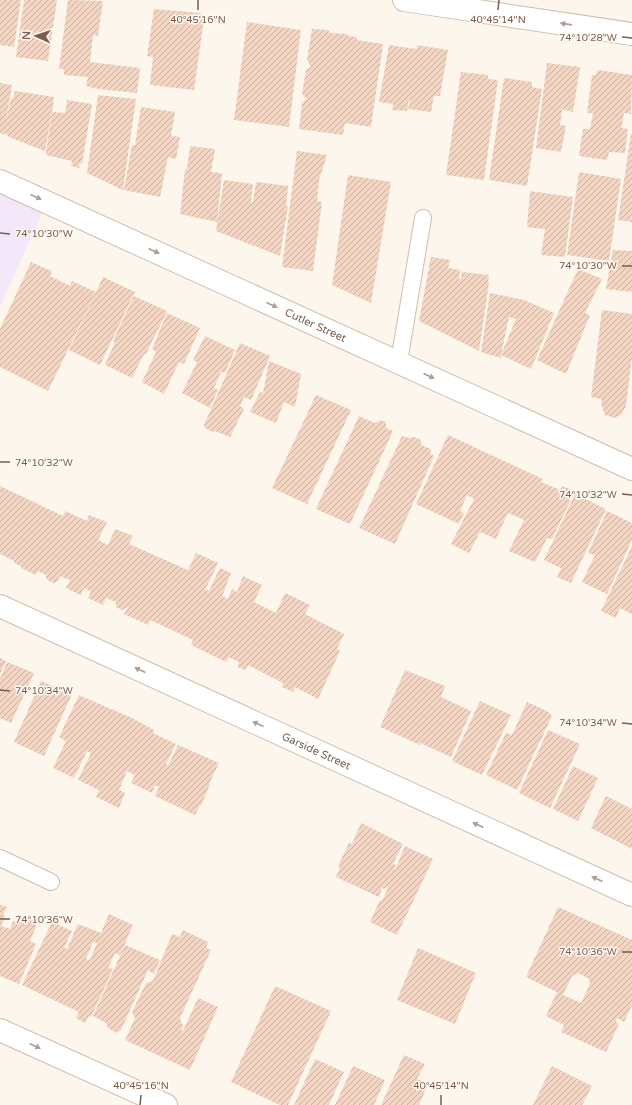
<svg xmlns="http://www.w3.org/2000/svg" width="632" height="1105" font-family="'Varela Round',sans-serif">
<defs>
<pattern id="building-hatch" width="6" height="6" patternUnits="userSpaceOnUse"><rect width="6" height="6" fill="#f3d5c3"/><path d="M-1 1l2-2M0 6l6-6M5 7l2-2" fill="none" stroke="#cab0a1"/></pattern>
</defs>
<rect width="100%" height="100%" fill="#fdf6ec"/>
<polygon fill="#f3e8fa" points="0,189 44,209 0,307"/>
<g fill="url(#building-hatch)" fill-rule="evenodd">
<polygon points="0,0 21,0 14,47 0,45"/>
<polygon points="24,0 57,0 48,61 16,57"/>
<polygon points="68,0 103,1 98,36 93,35 90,62 140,68 137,93 98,89 86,86 88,77 64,75 64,69 59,69"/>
<polygon points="154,9 200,13 204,19 194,90 150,85 153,57 147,56"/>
<polygon points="247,22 301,30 289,127 234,120"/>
<polygon points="312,29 328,30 330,33 347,34 349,36 357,37 357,40 383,44 371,127 345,123 343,135 299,129 302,103 307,99 302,94 306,70 311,67 307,60"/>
<polygon points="389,45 417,49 417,45 448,50 440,96 434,96 431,112 408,109 410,100 409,100 407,111 392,110 393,104 379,102"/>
<polygon points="547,63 580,67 573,112 562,109 560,125 566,126 561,152 536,148"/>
<polygon points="597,70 632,75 631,114 624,113 621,128 628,129 625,153 609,152 607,160 579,156 583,129 590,129 593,113 587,113 592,75 596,75"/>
<polygon points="461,72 488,75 488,79 498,80 484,180 446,175"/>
<polygon points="504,78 532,82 532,87 542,89 527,186 489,180"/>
<polygon points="0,83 12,85 6,121 11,99 13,99 15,91 54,97 53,105 54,105 52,111 45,151 9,137 5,133 4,135 0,133"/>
<polygon points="98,95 136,99 123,190 87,173"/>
<polygon points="67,100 92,104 82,164 80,163 79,168 71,166 72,161 46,155 46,153 52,112 65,113"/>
<polygon points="141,107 175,112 171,136 180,137 176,159 168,157 160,197 124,190 132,145 135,145"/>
<polygon points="631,134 632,134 632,222 618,220"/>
<polygon points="190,146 215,149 211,172 222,173 217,222 180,214 185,169 187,169"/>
<polygon points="297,151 327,155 319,180 317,201 322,202 313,271 282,267"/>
<polygon points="579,172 621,179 609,261 567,255"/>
<polygon points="348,175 391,182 371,303 332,285"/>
<polygon points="224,180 253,184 251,202 253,202 256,182 288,186 286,206 288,206 280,256 216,231"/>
<polygon points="530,191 573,197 565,257 541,255 545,229 527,227"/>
<polygon points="613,250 632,251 632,292 606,289"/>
<polygon points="431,257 450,260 448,268 460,270 459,279 461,279 462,272 489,275 488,282 489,283 479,351 419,321"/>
<polygon points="31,262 52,271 50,276 70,286 72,281 96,292 48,391 0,367 0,329"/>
<polygon points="578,269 602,279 585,313 590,315 566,374 537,360"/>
<polygon points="103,277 135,292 100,365 69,350"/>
<path d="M 490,293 L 524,300 L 554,313 L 531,369 L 501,355 L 501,358 L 481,352 ZM 509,317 L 516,319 L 501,355 Z"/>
<polygon points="134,296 167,311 146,354 144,354 132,378 105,365 115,342 113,341"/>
<polygon points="602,310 632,314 632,357 626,406 621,415 614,418 605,415 601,404 602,399 591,397"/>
<polygon points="167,313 200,328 184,364 179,362 164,394 142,382 156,352 152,349"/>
<polygon points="205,336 235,350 225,373 221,372 214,388 218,390 210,408 182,393 197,362 193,360"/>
<polygon points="240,343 270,356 251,400 244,397 240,406 244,409 230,437 215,431 213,432 205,428 204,425"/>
<polygon points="269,361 301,374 295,407 284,402 276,423 250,412 260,392 263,393"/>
<polygon points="316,395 351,410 307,504 272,488"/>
<polygon points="359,416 375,423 380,420 386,422 386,428 393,431 350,524 316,509"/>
<polygon points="448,435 543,479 541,482 560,490 562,486 575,491 552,539 547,538 535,562 509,551 524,520 508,513 496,539 480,532 469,553 451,544 474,499 467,495 460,511 464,513 459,524 416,504"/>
<polygon points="402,436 409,438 414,437 421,440 421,445 431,449 430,454 434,456 395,544 359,528"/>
<polygon points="0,486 63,516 65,511 87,521 89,515 107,522 98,540 108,545 115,529 133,536 129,544 188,570 196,553 218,563 205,590 209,591 220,568 231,573 222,596 228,599 232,589 237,592 243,576 262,585 254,602 276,613 285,593 310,605 305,614 344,634 337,649 340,651 318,699 295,687 293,692 282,687 283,683 248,665 246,670 237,667 239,662 229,657 226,662 191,645 193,640 150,620 148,625 124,614 128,607 122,610 116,607 116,602 106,598 103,605 88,598 91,591 84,588 81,595 66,588 70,580 60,576 58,581 54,583 49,581 46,578 46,575 38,571 36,575 21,568 21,566 14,563 14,561 0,554"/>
<polygon points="575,494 606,509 571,583 557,577 561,568 544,560"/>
<polygon points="607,511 632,523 632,540 607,594 582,582 595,555 588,553"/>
<polygon points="632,546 632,614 620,608 616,618 601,611"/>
<polygon points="0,658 6,661 0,674"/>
<polygon points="7,662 34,673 11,723 0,718 0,679"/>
<polygon points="405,670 445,686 441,697 471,711 451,757 420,743 420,745 380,727"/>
<polygon points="41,681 72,694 44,756 14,742"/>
<polygon points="79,695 132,718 154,730 153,733 176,744 166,764 168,766 178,745 219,763 209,784 210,784 201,806 200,805 195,815 155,796 159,787 155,785 152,793 131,783 135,775 127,771 119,790 125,793 119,808 96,797 99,790 78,780 91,753 87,751 74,778 53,768 66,741 59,737"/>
<polygon points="480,701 511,715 482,775 452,761"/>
<polygon points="527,702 547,711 552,716 517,790 486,775 506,733 512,735"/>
<polygon points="548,730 580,744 550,808 519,793"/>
<polygon points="573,766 598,778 578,821 553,809"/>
<polygon points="606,796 632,809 632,849 591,828"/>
<polygon points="361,823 403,844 393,864 396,865 394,869 395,870 405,846 433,859 397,935 370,922 380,900 382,901 388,888 386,887 385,889 382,888 379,897 336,877 340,867 338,866 349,843 352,844"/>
<polygon points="0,905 7,907 3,915 5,916 1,926 10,929 13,921 16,922 19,914 38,922 30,941 36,944 19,984 0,976"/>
<path d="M 558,907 L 632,940 L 632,1005 L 624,1022 L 617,1018 L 616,1022 L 619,1024 L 606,1052 L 561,1032 L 564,1025 L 546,1016 L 557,992 L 526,977 ZM 578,973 L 589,979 L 590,984 L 581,1003 L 563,995 L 572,976 Z"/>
<path d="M 109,914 L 133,925 L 120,955 L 115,953 L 108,968 L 113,969 L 91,1017 L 89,1016 L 85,1023 L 76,1018 L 79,1012 L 22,985 L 52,922 L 72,931 L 64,948 L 67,949 L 78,924 L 101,933 ZM 93,942 L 97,943 L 90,960 L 86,959 Z"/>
<polygon points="183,930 208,942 206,948 211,950 180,1018 183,1027 181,1030 183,1031 198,998 218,1007 190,1070 125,1040 135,1018 132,1012 146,983 153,981 172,934 180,937"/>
<polygon points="125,945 160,960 154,974 148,970 121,1030 117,1033 108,1028 106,1023 93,1016"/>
<polygon points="418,948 476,973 455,1024 397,1000"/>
<polygon points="275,986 331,1011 288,1105 280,1105 231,1082"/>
<polygon points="404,1055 425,1064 417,1079 428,1084 419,1105 381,1105"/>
<polygon points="315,1059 344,1072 329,1105 294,1105"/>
<polygon points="353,1066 385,1080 374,1105 335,1105"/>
<polygon points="552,1066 592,1086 582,1105 533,1105"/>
</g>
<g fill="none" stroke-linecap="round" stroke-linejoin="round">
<g stroke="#d1beb0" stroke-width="18">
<g id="lane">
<polyline points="399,362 423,218"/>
<polyline points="0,858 51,882"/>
</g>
</g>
<g stroke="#d1beb0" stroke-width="24">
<g id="street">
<polyline points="404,0 632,34"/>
<path id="s1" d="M 0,181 L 632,469"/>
<path id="s2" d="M 0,606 L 632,895"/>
<polyline points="0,1030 166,1105"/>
</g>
</g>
<use href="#lane" stroke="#fff" stroke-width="16"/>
<use href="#street" stroke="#fff" stroke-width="22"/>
</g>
<defs><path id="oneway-solid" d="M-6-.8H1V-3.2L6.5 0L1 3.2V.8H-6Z"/></defs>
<g fill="#af9d94">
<use href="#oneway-solid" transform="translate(566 24) rotate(-172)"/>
<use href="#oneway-solid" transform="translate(36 197) rotate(24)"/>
<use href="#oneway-solid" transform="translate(154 251) rotate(24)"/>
<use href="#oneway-solid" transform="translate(272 305) rotate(24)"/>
<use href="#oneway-solid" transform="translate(429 376) rotate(25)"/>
<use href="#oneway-solid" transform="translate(140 670) rotate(-155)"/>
<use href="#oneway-solid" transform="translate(258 724) rotate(-155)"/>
<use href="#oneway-solid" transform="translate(478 825) rotate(-155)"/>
<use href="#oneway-solid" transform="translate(597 879) rotate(-155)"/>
<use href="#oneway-solid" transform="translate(35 1046) rotate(24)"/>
</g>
<path fill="none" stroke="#7a5c4d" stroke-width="1.5" d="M 198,10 L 198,0M 498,10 L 499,0M 622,37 L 632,38M 0,233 L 10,234M 622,266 L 632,266M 0,462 L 10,462M 622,494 L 632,495M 0,690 L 10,691M 622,723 L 632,724M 0,919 L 10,919M 622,952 L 632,952M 140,1105 L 141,1095M 441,1105 L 441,1095"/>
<g text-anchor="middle" stroke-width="3" stroke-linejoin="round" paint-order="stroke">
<g font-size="11" fill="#7a5c4d" stroke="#fffaf3">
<text dy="4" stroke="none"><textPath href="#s1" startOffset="347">Cutler Street</textPath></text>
<text dy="4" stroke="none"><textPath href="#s2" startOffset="348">Garside Street</textPath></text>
</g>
</g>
<g font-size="10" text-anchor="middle" fill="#7a5c4d" stroke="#fffaf3" stroke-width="3" stroke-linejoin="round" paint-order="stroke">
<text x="198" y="23">40°45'16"N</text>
<text x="498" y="23">40°45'14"N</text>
<text x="588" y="41">74°10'28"W</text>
<text x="44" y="237">74°10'30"W</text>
<text x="588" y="269">74°10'30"W</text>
<text x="44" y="466">74°10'32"W</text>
<text x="588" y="498">74°10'32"W</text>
<text x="44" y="694">74°10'34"W</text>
<text x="588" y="726">74°10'34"W</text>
<text x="44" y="923">74°10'36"W</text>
<text x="588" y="955">74°10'36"W</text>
<text x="141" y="1089">40°45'16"N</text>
<text x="441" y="1089">40°45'14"N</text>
</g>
<g transform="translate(36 36) rotate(273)" stroke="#fffaf3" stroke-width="3" paint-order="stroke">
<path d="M0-3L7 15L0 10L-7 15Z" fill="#7a5c4d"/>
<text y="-6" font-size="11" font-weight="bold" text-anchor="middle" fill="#7a5c4d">N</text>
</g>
</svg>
